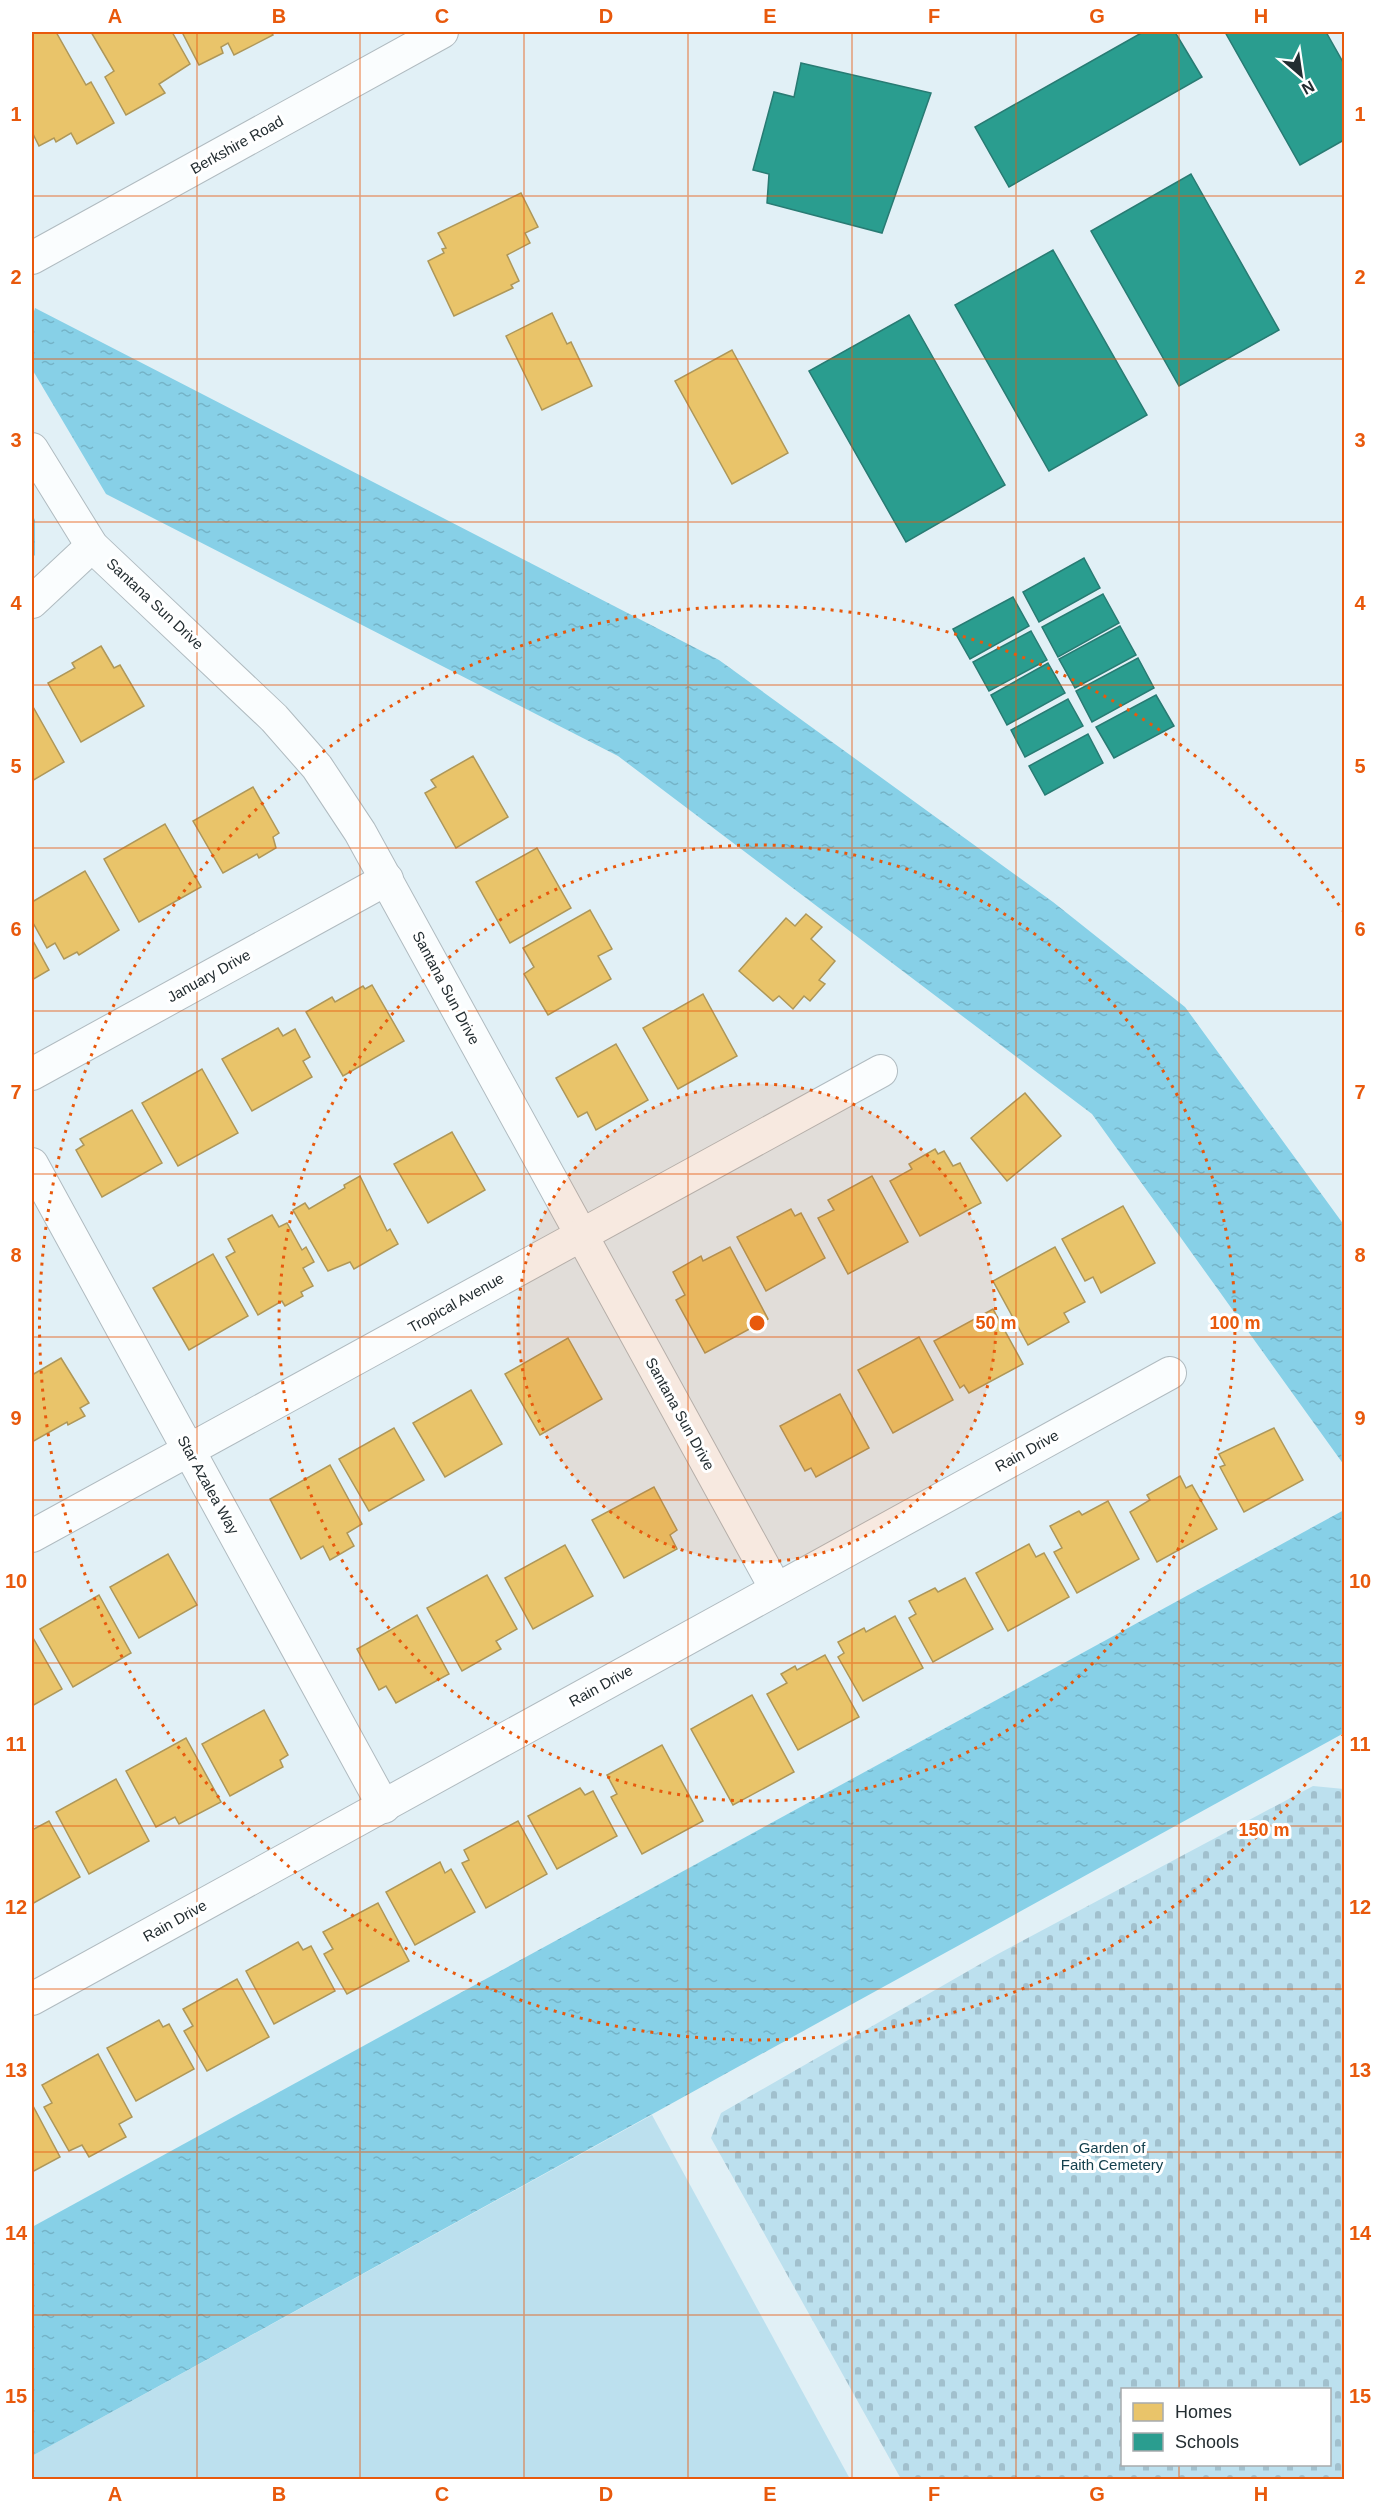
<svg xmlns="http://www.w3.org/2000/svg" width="1376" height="2511" font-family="Arial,sans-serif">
<defs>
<pattern id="cemetery-stones" width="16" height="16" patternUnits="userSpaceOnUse" patternTransform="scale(1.5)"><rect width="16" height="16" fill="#bce0ee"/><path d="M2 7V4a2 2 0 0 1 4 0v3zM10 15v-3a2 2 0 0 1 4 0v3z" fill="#a1c0cd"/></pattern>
<pattern id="water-ripples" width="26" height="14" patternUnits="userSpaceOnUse" patternTransform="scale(1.5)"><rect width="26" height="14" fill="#87d0e7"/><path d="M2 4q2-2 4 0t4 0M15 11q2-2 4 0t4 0" fill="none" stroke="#74b3c7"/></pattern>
</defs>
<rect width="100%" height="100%" fill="#e1f0f6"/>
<polygon fill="#bce0ee" points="652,2115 850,2479 32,2479 32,2456"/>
<path fill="url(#cemetery-stones)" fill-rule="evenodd" d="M 1313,1786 L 1344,1789 L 1344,2479 L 901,2479 L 711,2138 L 721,2113 L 996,1955 ZM 1122,2390 L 1330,2390 L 1330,2464 L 1122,2464 Z"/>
<g fill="url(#water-ripples)">
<polygon points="35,308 719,660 1053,902 1185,1007 1344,1225 1344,1465 1092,1114 618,756 106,494 32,369 32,321"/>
<polygon points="32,514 35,520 35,555 32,558"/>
<polygon points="1344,1510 1344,1733 32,2456 32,2227"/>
</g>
<g fill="#e9c46a" stroke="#ae9759" stroke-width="1.5">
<polygon points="32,32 56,32 86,85 91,82 114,123 77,144 71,133 56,142 54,138 39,146 32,132"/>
<polygon points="91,32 172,32 190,64 159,84 165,93 126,115 105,77 114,71"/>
<polygon points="182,32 271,32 273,35 234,55 228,43 221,47 223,53 199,65"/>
<polygon points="521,193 538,227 525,233 530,243 507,255 519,281 511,285 513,288 454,316 428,261 444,253 442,249 446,248 438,233"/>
<polygon points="552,313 567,344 571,342 592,386 542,410 506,336"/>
<polygon points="732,350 788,453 732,484 675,381"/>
<polygon points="101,646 114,668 120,665 144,706 81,742 48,683 75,668 72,663"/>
<polygon points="32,705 64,762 32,781"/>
<polygon points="473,756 508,817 456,848 425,793 436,787 431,780"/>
<polygon points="253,787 279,833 273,837 276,848 259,858 257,854 223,873 193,821"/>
<polygon points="165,824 201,887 139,922 104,859"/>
<polygon points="537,848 571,908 510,943 476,882"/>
<polygon points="85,871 119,930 79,955 77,952 64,959 55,943 47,948 32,921 32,902"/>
<polygon points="590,910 612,949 598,956 611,979 548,1015 524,974 534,967 523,948"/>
<polygon points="806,914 822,927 811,939 835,961 819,980 825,984 810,1001 804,996 793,1009 779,996 773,1001 739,971 786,918 795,926"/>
<polygon points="32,939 49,970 32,980"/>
<polygon points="372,985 404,1041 343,1076 306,1012 332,997 335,1002 363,986 365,989"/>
<polygon points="703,994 737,1056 678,1089 643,1028"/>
<polygon points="278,1028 283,1036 295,1029 310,1057 303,1061 312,1077 252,1111 222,1059"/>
<polygon points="616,1044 648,1100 596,1130 587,1112 578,1117 556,1078"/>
<polygon points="202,1069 238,1133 178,1166 142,1103"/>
<polygon points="1025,1093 1061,1136 1007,1181 971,1138"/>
<polygon points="132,1110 162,1163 102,1197 76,1150 84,1145 80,1139"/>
<polygon points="452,1132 485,1190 428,1223 394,1164"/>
<polygon points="935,1149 938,1154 944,1151 953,1166 960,1163 981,1203 920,1236 890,1181 912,1169 909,1164"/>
<polygon points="360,1176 387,1231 390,1229 398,1244 354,1269 350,1262 328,1271 293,1210 305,1203 309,1209 345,1188 344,1185"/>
<polygon points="872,1176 908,1242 848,1274 818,1218 834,1210 828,1200"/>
<polygon points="1123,1206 1155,1263 1101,1293 1093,1277 1085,1281 1062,1239"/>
<polygon points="791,1209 795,1216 801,1213 825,1258 766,1291 737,1237"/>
<polygon points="272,1215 279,1227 287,1223 302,1250 306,1247 314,1262 303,1268 313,1286 301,1292 303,1296 285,1306 282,1301 258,1315 226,1257 235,1252 228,1239"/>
<polygon points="730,1247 768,1319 705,1353 676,1300 685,1295 673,1272 701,1256 703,1261"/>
<polygon points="1055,1247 1085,1302 1064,1313 1069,1322 1028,1345 993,1281"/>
<polygon points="213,1254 248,1316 189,1350 153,1288"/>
<polygon points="993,1309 1023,1364 969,1393 964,1385 960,1388 934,1341"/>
<polygon points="919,1337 953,1400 893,1433 858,1370"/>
<polygon points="568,1338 602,1399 540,1435 505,1374"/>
<polygon points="61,1358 89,1403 80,1408 85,1416 68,1425 67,1422 32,1442 32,1375"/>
<polygon points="471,1390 502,1444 445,1477 413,1423"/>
<polygon points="840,1394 869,1448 816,1477 811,1468 805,1471 780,1426"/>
<polygon points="394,1428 424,1480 369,1511 339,1459"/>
<polygon points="1274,1428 1303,1480 1244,1512 1220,1467 1225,1465 1219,1454"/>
<polygon points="330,1465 362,1524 347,1533 354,1546 330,1560 323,1546 301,1559 270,1499"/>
<polygon points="1180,1476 1186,1488 1192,1485 1217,1529 1157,1562 1130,1512 1150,1500 1147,1495"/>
<polygon points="654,1487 677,1530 670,1535 677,1549 624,1578 592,1520"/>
<polygon points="1108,1501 1139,1559 1077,1593 1054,1552 1062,1548 1050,1526 1079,1511 1082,1515"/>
<polygon points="1029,1544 1036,1557 1044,1553 1069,1597 1008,1631 976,1573"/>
<polygon points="565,1545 593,1596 533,1629 505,1578"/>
<polygon points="168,1554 197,1605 139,1638 110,1587"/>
<polygon points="487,1575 517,1629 496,1641 501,1649 462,1671 427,1608"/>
<polygon points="965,1578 993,1629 933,1662 909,1618 916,1614 909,1601 935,1588 938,1592"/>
<polygon points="99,1595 131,1653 73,1687 40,1629"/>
<polygon points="417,1615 449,1674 396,1703 386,1686 379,1690 357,1649"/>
<polygon points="895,1616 923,1668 863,1701 838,1657 844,1653 838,1642 864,1628 866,1632"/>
<polygon points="32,1636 62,1689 32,1706"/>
<polygon points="825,1655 859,1717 798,1750 767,1694 787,1683 781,1674 795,1666 797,1670"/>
<polygon points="752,1695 794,1772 733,1805 691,1729"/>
<polygon points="264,1710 288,1755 280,1760 283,1767 230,1796 202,1744"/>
<polygon points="186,1738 221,1802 179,1824 175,1817 156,1827 126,1771"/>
<polygon points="662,1745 703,1821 642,1854 611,1797 617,1794 607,1775"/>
<polygon points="116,1779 149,1841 89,1874 56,1812"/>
<polygon points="580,1788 585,1795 593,1791 617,1836 557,1869 528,1816"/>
<polygon points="49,1821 80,1877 32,1904 32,1830"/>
<polygon points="518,1821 547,1874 486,1908 462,1863 469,1860 464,1850"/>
<polygon points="440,1862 445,1873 451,1869 475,1912 415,1945 386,1892"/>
<polygon points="378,1903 409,1961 347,1994 324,1954 333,1949 323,1932"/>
<polygon points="298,1942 303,1950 311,1946 335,1991 274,2024 246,1971"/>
<polygon points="237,1979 269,2037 207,2071 184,2031 193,2026 183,2009"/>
<polygon points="159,2020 163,2027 169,2024 194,2069 136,2101 107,2048"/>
<polygon points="98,2054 132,2117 119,2124 126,2137 89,2157 82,2145 69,2151 44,2107 52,2103 42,2085"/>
<polygon points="32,2104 60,2157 32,2172"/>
</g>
<g fill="#2a9d8f" stroke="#287b73" stroke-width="1.5">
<polygon points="1143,32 1175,32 1202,77 1009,187 975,127"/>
<polygon points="1225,32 1326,32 1344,64 1344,140 1300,165"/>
<polygon points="801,63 931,93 882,233 767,203 769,174 753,170 774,92 794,97"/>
<polygon points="1191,174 1279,330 1179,386 1091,231"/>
<polygon points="1053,250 1147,415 1049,471 955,305"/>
<polygon points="909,315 1005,485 906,542 809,371"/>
<polygon points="1084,558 1100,588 1039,622 1023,592"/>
<polygon points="1103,594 1119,623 1058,657 1042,627"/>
<polygon points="1013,597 1029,626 970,659 953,629"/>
<polygon points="1120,626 1136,655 1075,688 1059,659"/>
<polygon points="1031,631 1047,660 989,691 973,662"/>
<polygon points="1138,658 1154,688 1092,722 1076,691"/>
<polygon points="1048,663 1065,693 1007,725 991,695"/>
<polygon points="1156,695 1174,726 1114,758 1096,727"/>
<polygon points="1068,699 1083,726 1025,757 1011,730"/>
<polygon points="1088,734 1103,763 1045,795 1029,766"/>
</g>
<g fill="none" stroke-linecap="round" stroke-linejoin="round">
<g stroke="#b0bbc0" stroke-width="34">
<g id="minor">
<polyline points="32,258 442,32"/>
<polyline points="32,449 92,546 274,718 317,767 360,832 776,1589"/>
<polyline points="32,602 92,546"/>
<polyline points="32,1074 387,879"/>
<polyline points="32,1164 384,1807"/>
<polyline points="32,1536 881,1071"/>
<polyline points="32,1999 1170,1373"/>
</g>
</g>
<use href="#minor" stroke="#fafdfe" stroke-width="32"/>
</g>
<path fill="none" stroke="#e8590c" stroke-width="1.5" stroke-opacity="0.55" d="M 197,32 L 197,2480M 360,32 L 360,2480M 524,32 L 524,2480M 688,32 L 688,2480M 852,32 L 852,2480M 1016,32 L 1016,2480M 1179,32 L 1179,2390M 32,196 L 1344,196M 32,359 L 1344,359M 32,522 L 1344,522M 32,685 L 1344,685M 32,848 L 1344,848M 32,1011 L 1344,1011M 32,1174 L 1344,1174M 32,1337 L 1344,1337M 32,1500 L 1344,1500M 32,1663 L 1344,1663M 32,1826 L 1344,1826M 32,1989 L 1344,1989M 32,2152 L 1344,2152M 32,2315 L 1344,2315M 1179,2464 L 1179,2480"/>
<circle cx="757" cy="1323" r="239" fill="#e8590c" fill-opacity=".12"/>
<g fill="none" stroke="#e8590c" stroke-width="3" stroke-dasharray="3 6">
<circle cx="757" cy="1323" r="239"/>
<circle cx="757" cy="1323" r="478"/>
<path d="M1344 1734A717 717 0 1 1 1344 912"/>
</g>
<g text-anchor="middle" stroke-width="6" stroke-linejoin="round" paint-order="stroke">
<g font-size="15" fill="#232d31" stroke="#fff">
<text transform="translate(237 145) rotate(-29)" y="5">Berkshire Road</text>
<text transform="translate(155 604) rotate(43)" y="5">Santana Sun Drive</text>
<text transform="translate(209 976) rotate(-29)" y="5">January Drive</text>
<text transform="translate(446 988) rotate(62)" y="5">Santana Sun Drive</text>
<text transform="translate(456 1303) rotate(-29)" y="5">Tropical Avenue</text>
<text transform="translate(680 1414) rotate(61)" y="5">Santana Sun Drive</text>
<text transform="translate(1027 1451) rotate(-29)" y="5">Rain Drive</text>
<text transform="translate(208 1485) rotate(61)" y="5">Star Azalea Way</text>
<text transform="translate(601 1686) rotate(-29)" y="5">Rain Drive</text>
<text transform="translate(175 1921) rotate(-29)" y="5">Rain Drive</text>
</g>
<g font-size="15" fill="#14404d" stroke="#fff">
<text x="1112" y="2153">Garden of<tspan x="1112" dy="17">Faith Cemetery</tspan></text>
</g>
</g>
<circle cx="757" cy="1323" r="9" fill="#e8590c" stroke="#fff" stroke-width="3"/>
<g font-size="18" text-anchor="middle" font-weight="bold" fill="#e8590c" stroke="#fff" stroke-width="6" stroke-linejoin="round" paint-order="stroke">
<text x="996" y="1329">50 m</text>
<text x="1235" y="1329">100 m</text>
<text x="1264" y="1836">150 m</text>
</g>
<rect width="1376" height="2511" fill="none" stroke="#ffffff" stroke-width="66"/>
<rect x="1121" y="2388" width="210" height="78" fill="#ffffff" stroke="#a7abad" stroke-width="1.5"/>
<rect x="1133" y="2403" width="30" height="18" fill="#e9c46a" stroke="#a7abad" stroke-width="1.5"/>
<text x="1175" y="2418" font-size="18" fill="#232d31">Homes</text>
<rect x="1133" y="2433" width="30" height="18" fill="#2a9d8f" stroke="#a7abad" stroke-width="1.5"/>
<text x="1175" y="2448" font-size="18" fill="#232d31">Schools</text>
<g transform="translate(1301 75) rotate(151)" stroke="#ffffff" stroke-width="4.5" paint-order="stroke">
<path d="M0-4.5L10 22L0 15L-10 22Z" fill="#232d31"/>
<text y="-9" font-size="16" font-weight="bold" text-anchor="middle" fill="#232d31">N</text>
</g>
<rect x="33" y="33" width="1310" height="2445" fill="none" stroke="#e8590c" stroke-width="2"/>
<g font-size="20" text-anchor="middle" font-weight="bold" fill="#e8590c">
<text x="115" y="23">A</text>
<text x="279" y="23">B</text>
<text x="442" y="23">C</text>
<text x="606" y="23">D</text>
<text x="770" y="23">E</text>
<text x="934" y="23">F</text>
<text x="1097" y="23">G</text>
<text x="1261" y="23">H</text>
<text x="16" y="121">1</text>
<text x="1360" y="121">1</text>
<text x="16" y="284">2</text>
<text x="1360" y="284">2</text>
<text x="16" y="447">3</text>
<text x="1360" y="447">3</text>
<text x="16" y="610">4</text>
<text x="1360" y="610">4</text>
<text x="16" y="773">5</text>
<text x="1360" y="773">5</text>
<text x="16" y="936">6</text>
<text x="1360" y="936">6</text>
<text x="16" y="1099">7</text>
<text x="1360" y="1099">7</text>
<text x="16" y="1262">8</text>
<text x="1360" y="1262">8</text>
<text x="16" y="1425">9</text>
<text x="1360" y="1425">9</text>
<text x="16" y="1588">10</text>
<text x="1360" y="1588">10</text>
<text x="16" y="1751">11</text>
<text x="1360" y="1751">11</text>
<text x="16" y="1914">12</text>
<text x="1360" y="1914">12</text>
<text x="16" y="2077">13</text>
<text x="1360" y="2077">13</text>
<text x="16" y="2240">14</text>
<text x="1360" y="2240">14</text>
<text x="16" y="2403">15</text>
<text x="1360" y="2403">15</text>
<text x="115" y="2501">A</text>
<text x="279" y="2501">B</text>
<text x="442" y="2501">C</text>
<text x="606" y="2501">D</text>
<text x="770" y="2501">E</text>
<text x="934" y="2501">F</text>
<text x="1097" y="2501">G</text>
<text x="1261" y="2501">H</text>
</g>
</svg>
